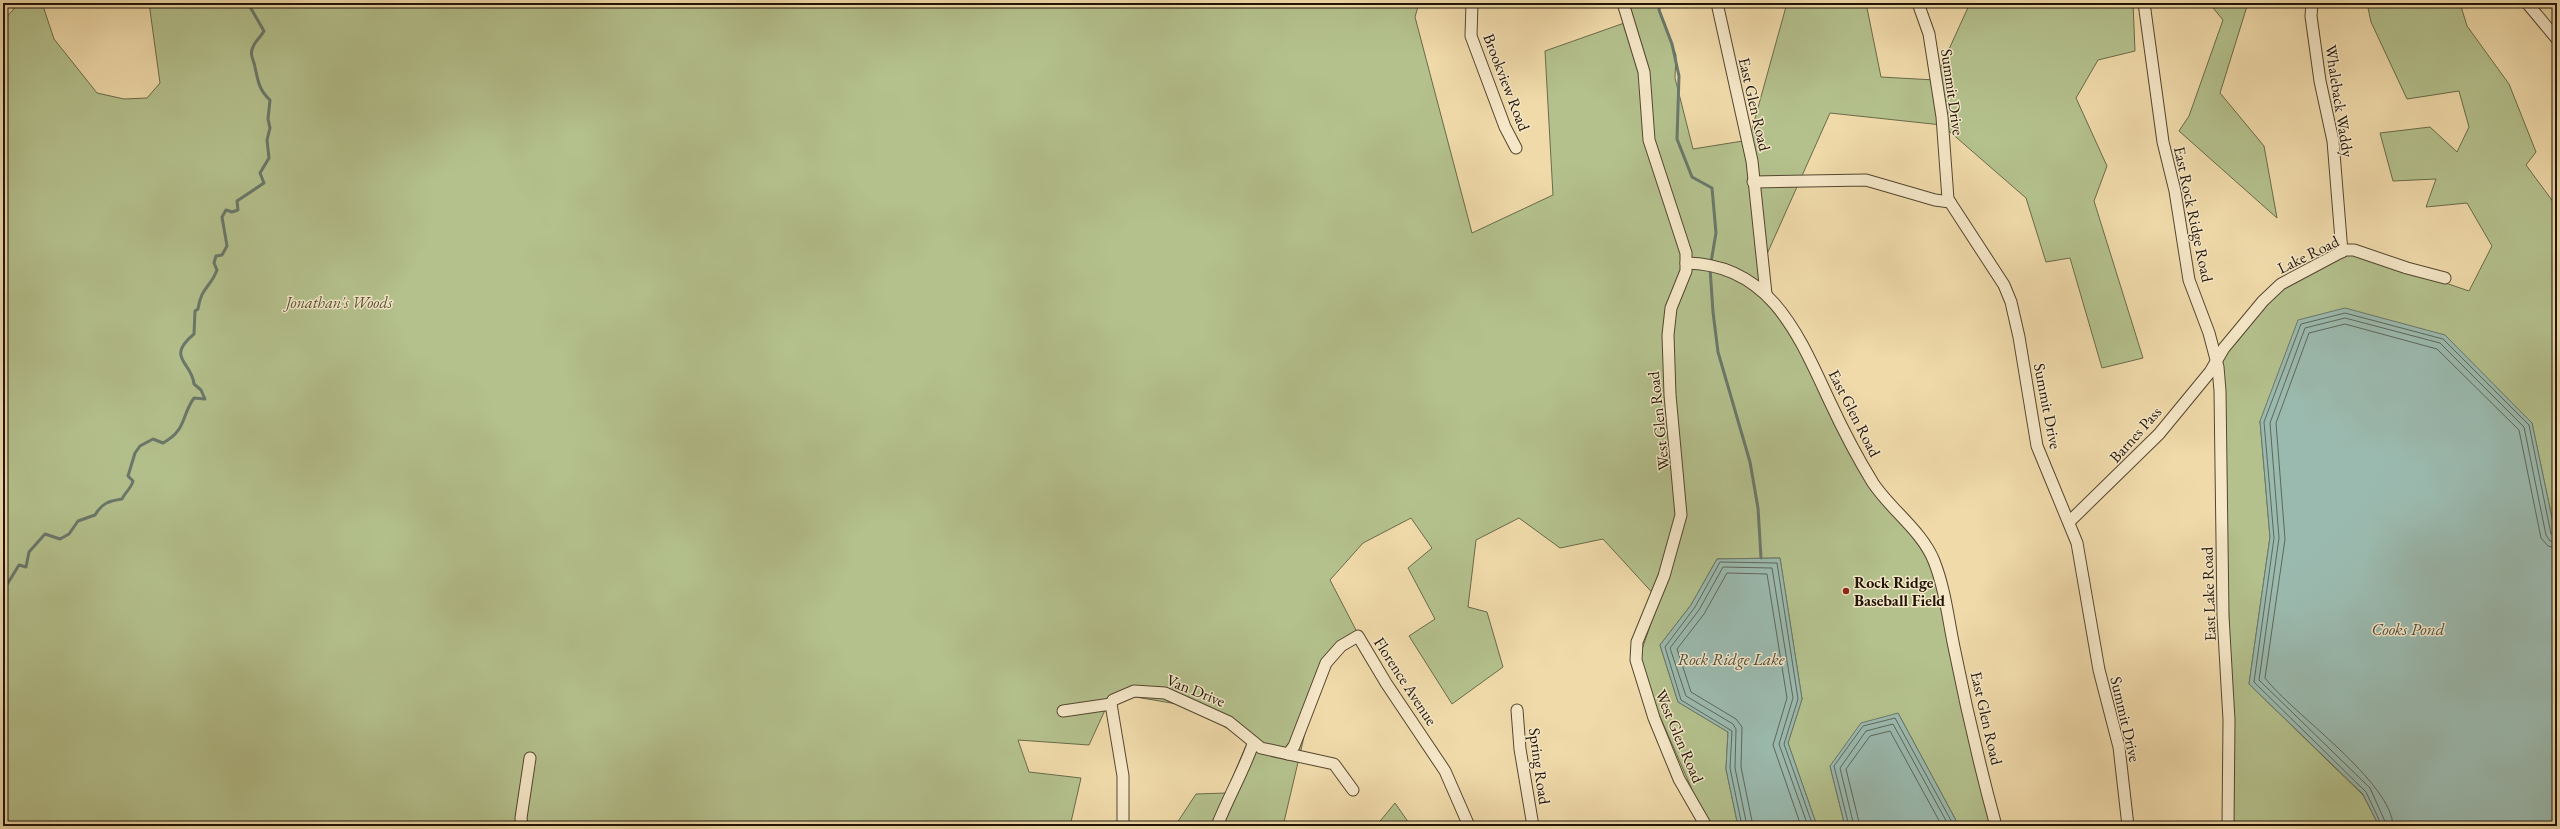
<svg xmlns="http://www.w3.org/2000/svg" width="2560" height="829" font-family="'EB Garamond',serif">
<rect width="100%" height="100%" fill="#f0daaa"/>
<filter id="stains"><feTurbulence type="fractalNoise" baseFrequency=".005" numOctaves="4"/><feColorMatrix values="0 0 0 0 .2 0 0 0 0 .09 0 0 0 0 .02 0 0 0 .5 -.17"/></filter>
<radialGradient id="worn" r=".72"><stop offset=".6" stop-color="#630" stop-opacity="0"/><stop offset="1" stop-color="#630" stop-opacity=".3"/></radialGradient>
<g fill="#b4c18d" stroke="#6a6a4a">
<polygon points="19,3 42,3 54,39 97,93 124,99 147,98 160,83 149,3 1419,3 1415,17 1472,233 1553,195 1545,51 1630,21 1624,3 1657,3 1676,55 1675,78 1693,149 1749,140 1787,3 1866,3 1881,77 1935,80 1970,3 2133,3 2135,51 2098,60 2076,98 2107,166 2094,201 2143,358 2102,368 2070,258 2046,262 2026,198 1942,125 1830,113 1759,272 1817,364 1866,470 1935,559 2001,826 1959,826 1898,713 1830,766 1845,826 1817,826 1788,743 1802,699 1780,558 1717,559 1691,605 1660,645 1678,702 1728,732 1726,769 1738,826 1708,826 1637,664 1659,600 1603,539 1560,548 1519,518 1476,540 1468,607 1487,612 1503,667 1452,704 1409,636 1435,619 1408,568 1432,548 1411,518 1363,543 1330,580 1357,632 1316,686 1283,826 1175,826 1196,794 1226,793 1248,741 1212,719 1183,705 1118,694 1111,697 1089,745 1018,740 1029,772 1081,778 1071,822 1080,826 3,826 3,21"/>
<polygon points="2209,3 2248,3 2220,93 2264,146 2277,218 2179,131 2189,116 2223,20"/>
<polygon points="2367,3 2460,3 2467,26 2509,84 2536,152 2526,165 2557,207 2557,542 2532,423 2260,421 2270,537 2249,684 2363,795 2379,826 2231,826 2231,690 2221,356 2276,286 2349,250 2469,291 2492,246 2467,203 2426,207 2436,179 2393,181 2380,133 2430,127 2457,152 2469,127 2459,91 2407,99 2371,22"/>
<polygon points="1395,803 1411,826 1376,826"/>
</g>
<g fill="#9bbaaf" stroke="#6a786b">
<polygon points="2345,308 2445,335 2532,423 2557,542 2557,826 2379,826 2363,794 2249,684 2270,537 2260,421 2298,320"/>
<polygon points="1780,558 1802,699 1788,743 1817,826 1738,826 1726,769 1728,732 1678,702 1660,645 1691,605 1717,559"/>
<polygon points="1898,713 1959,826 1845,826 1830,766 1861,723"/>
</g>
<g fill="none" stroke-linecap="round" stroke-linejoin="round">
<g stroke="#5e675a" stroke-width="1">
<polyline points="1742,826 1730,768 1732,731 1681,700 1665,647 1695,607 1720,562 1777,563 1798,699 1784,744 1813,826"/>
<polyline points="1747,826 1735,768 1736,729 1733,724 1686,696 1670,648 1699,610 1723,567 1772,568 1793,698 1779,744 1808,826"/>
<polyline points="1753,826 1741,767 1742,727 1736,719 1691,692 1677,649 1704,614 1727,573 1767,574 1787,698 1773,745 1801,826"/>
<polyline points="1849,826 1834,766 1863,726 1895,718 1954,826"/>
<polyline points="1854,826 1840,768 1866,731 1893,724 1949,826"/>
<polyline points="1860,826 1846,769 1870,736 1890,731 1942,826"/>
<polyline points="2382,826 2366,792 2254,682 2274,538 2264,422 2301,324 2345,313 2443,339 2529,425 2551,534 2557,537"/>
<polyline points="2387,826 2370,788 2259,680 2279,538 2270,423 2305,328 2345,318 2440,343 2524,427 2546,535 2550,541 2557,542"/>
<path d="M 2393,826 C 2392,782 2293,714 2265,678 L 2285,539 L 2276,423 L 2309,333 L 2345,324 L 2437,349 L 2519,430 L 2541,538 L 2548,546 L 2557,548"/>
</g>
<g stroke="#6a786b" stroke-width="3">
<polyline points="1660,3 1659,10 1672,44 1679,76 1677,139 1692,177 1712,188 1716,233 1710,268 1713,312 1718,352 1750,462 1758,508 1761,558"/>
<path d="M 3,591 L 19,565 L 26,567 L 29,552 L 45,534 L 60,539 L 69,534 L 78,521 L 95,515 C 102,503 109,501 122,499 C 125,492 131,489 133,481 L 128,476 L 135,453 L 140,446 L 153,439 L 163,443 C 187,430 181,416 194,398 L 205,399 L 201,390 L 194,384 C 192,362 165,358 194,334 L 195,311 L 198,309 C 201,287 211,287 217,270 L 214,263 L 216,256 L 222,255 L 227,246 L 222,217 L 226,210 L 232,212 L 238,210 L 237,201 L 264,183 L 260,173 L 269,158 L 267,140 L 270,128 L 268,119 L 270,100 C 259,90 258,81 255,67 C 254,60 249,55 253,47 C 255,41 261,37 264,31 L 249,5 L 251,3"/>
</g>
<g stroke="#54462f" stroke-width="13">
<g id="minor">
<polyline points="1472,3 1471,36 1505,127 1516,148"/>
<polyline points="1623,3 1644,72 1649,140 1686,253 1686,271 1671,308 1668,335 1670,395 1681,515 1664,576 1637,642 1636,660 1654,718 1679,779 1706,826"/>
<polyline points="1717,3 1752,161 1766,294"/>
<polyline points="1918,3 1929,34 1942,117 1948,199 2004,285 2011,302 2019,337 2037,446 2077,543 2099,670 2119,747 2128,826"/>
<polyline points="2144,3 2163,142 2175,191 2189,280 2209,333 2218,367 2220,391 2223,616 2229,720 2228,826"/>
<polyline points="2312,3 2311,16 2320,81 2333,141 2342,252"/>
<polyline points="2527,3 2557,39"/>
<polyline points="1753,182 1866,180 1935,200 1950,202"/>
<path d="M 1686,263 C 1771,264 1799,336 1830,402 C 1843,430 1857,457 1873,483 C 1891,510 1922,531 1934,561 C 1945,589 1948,618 1954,647 C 1966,707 1980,767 1996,826"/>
<polyline points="2069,522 2159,434 2210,372 2224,348 2263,301 2281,284 2345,250 2354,250 2407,268 2445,278"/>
<polyline points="1517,710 1520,749 1533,826"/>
<polyline points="1063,711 1111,704"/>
<polyline points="1288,754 1294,746 1326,663 1341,646 1358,636 1386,683 1445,771 1469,826"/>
<polyline points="522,826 521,818 530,758"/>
<polyline points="1123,826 1123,776 1111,704 1113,700 1134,691 1165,693 1229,722 1261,748 1334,764 1353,790"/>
<path d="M 1217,826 C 1228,798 1243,772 1253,744"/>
</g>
</g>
<use href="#minor" stroke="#f5e7c8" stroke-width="11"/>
</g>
<circle fill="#8f2418" stroke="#f5e7c8" stroke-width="1.5" cx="1846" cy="591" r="4"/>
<g text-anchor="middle" stroke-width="3" stroke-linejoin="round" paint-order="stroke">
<g font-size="16" fill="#201406" stroke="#f5e7c8">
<text transform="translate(1507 82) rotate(69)" y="6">Brookview Road</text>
<text transform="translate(1953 92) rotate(82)" y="6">Summit Drive</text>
<text transform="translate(2340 101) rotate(81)" y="6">Whaleback Waddy</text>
<text transform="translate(1755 104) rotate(77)" y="6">East Glen Road</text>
<text transform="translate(2194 214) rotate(78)" y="6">East Rock Ridge Road</text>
<text transform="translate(2308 254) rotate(-26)" y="6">Lake Road</text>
<text transform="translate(2048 406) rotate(79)" y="6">Summit Drive</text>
<text transform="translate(1855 413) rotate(63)" y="6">East Glen Road</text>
<text transform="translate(1658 421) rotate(-96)" y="6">West Glen Road</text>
<text transform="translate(2135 434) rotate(-48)" y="6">Barnes Pass</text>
<text transform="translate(2208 594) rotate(-92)" y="6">East Lake Road</text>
<text transform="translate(1406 681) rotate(57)" y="6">Florence Avenue</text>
<text transform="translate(1196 690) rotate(22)" y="6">Van Drive</text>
<text transform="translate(1987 718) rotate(77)" y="6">East Glen Road</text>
<text transform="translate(2126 719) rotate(77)" y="6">Summit Drive</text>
<text transform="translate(1680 736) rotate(67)" y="6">West Glen Road</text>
<text transform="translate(1540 766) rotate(82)" y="6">Spring Road</text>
</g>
<g font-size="16" font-style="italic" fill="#545135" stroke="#f5e7c8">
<text x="339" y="308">Jonathan's Woods</text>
</g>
<g font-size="16" font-weight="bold" fill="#201406" stroke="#f5e7c8" text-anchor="start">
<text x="1854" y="588">Rock Ridge<tspan x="1854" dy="18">Baseball Field</tspan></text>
</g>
<g font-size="17" font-style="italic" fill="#4b4e41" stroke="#f5e7c8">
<text x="2408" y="635">Cooks Pond</text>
<text x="1731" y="665">Rock Ridge Lake</text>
</g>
</g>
<rect width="2560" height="829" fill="none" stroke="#f0daaa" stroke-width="16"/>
<rect x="4" y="4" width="2552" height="821" fill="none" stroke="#201406" stroke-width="2"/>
<rect x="8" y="8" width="2544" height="813" fill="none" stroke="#201406"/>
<rect width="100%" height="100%" filter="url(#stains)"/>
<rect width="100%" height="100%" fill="url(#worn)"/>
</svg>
